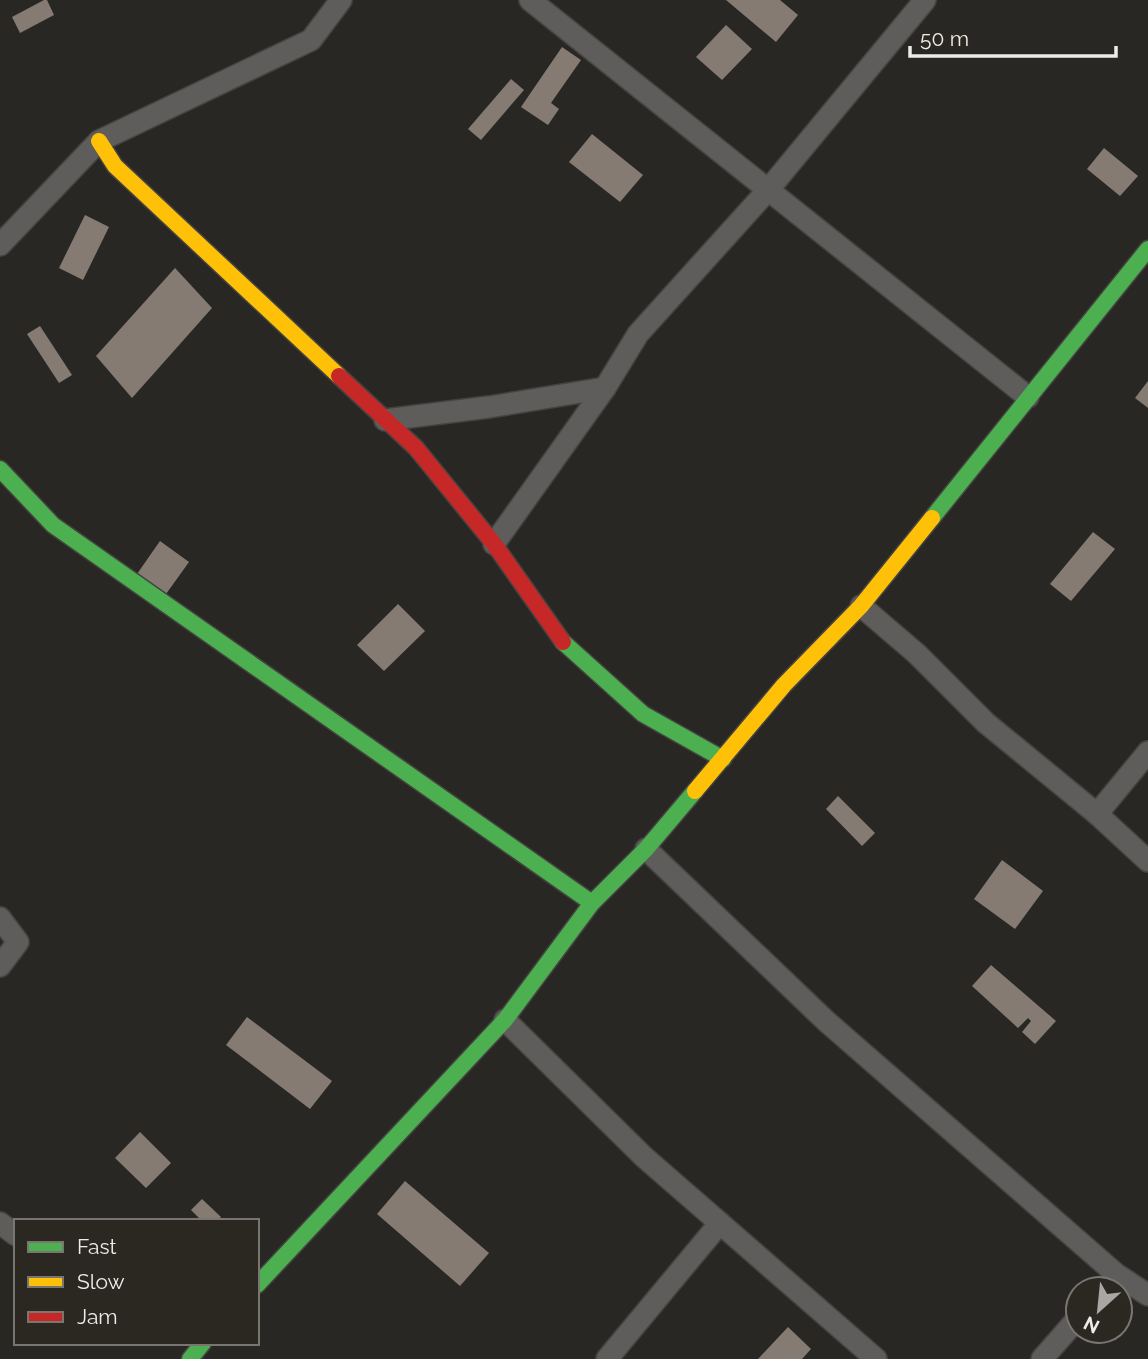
<svg xmlns="http://www.w3.org/2000/svg" width="1148" height="1359" font-family="Raleway,sans-serif">
<rect width="100%" height="100%" fill="#292724"/>
<g fill="#857b73">
<polygon points="44,0 47,0 54,15 20,33 12,17"/>
<polygon points="726,0 780,0 798,15 776,42"/>
<polygon points="726,25 752,49 722,80 696,57"/>
<polygon points="562,47 581,60 551,103 559,109 548,125 521,107"/>
<polygon points="511,79 524,90 481,140 468,129"/>
<polygon points="592,134 643,175 620,202 569,162"/>
<polygon points="1104,148 1138,176 1120,196 1087,169"/>
<polygon points="85,215 109,227 83,280 59,268"/>
<polygon points="175,268 212,308 132,398 96,356"/>
<polygon points="40,326 72,375 59,383 27,334"/>
<polygon points="1148,381 1148,408 1135,398"/>
<polygon points="1093,532 1115,549 1071,601 1050,584"/>
<polygon points="160,541 189,562 166,594 137,574"/>
<polygon points="398,604 425,631 384,671 357,645"/>
<polygon points="838,796 875,833 862,846 826,809"/>
<polygon points="1002,860 1043,891 1015,929 974,899"/>
<polygon points="991,965 1056,1021 1035,1044 1022,1032 1031,1021 1028,1018 1018,1028 972,986"/>
<polygon points="247,1017 332,1081 310,1109 226,1045"/>
<polygon points="140,1132 171,1163 146,1188 115,1158"/>
<polygon points="405,1181 489,1253 460,1286 377,1214"/>
<polygon points="202,1199 221,1217 217,1221 202,1221 191,1210"/>
<polygon points="788,1327 811,1349 802,1359 758,1359"/>
</g>
<g fill="none" stroke-linecap="round" stroke-linejoin="round">
<g stroke="#444340" stroke-width="24">
<g id="street">
<polyline points="530,0 1028,397"/>
<polyline points="0,245 99,141 311,40 341,0"/>
<polyline points="385,420 489,407 605,388"/>
<polyline points="494,544 605,388 638,334 768,190 925,0"/>
<polyline points="861,606 917,654 986,723 1097,814 1148,861"/>
<polyline points="1097,814 1148,752"/>
<polyline points="646,849 826,1021 1116,1274 1148,1295"/>
<polyline points="0,918 18,942 0,966"/>
<polyline points="505,1020 644,1157 876,1359"/>
<polyline points="0,1223 16,1235"/>
<polyline points="607,1359 720,1223"/>
<polyline points="1042,1359 1078,1318"/>
</g>
</g>
<g stroke="#444340" stroke-width="19">
<g id="fast">
<polyline points="0,469 53,525 592,903"/>
<polyline points="932,518 1148,249"/>
<polyline points="563,642 643,714 723,759"/>
<polyline points="257,1285 505,1020 592,903 646,849 695,791"/>
<polyline points="190,1359 203,1343"/>
</g>
</g>
<g stroke="#444340" stroke-width="19">
<g id="slow">
<polyline points="99,141 115,166 339,376"/>
<polyline points="695,791 784,685 861,606 932,518"/>
</g>
</g>
<g stroke="#444340" stroke-width="19">
<polyline id="jam" points="339,376 416,448 494,544 563,642"/>
</g>
<use href="#street" stroke="#5e5d5c" stroke-width="21"/>
<use href="#fast" stroke="#4caf50" stroke-width="16"/>
<use href="#slow" stroke="#ffc107" stroke-width="16"/>
<use href="#jam" stroke="#c62828" stroke-width="16"/>
</g>
<rect x="14" y="1219" width="245" height="126" fill="#2b2822" stroke="#797671" stroke-width="2"/>
<rect x="28" y="1242" width="35" height="10" fill="#4caf50" stroke="#797671" stroke-width="2"/>
<text x="77" y="1254" font-size="21" fill="#eeece8">Fast</text>
<rect x="28" y="1277" width="35" height="10" fill="#ffc107" stroke="#797671" stroke-width="2"/>
<text x="77" y="1289" font-size="21" fill="#eeece8">Slow</text>
<rect x="28" y="1312" width="35" height="10" fill="#c62828" stroke="#797671" stroke-width="2"/>
<text x="77" y="1324" font-size="21" fill="#eeece8">Jam</text>
<g transform="translate(1099 1310) rotate(207)"><circle r="33" fill="#2b2822" stroke="#797671" stroke-width="2"/>
<path d="M0-5L12 26L0 18L-12 26Z" fill="#a9a7a3"/>
<text y="-10" font-size="19" font-weight="bold" text-anchor="middle" fill="#eeece8">N</text>
</g>
<path d="M910 46v10h206v-10" fill="none" stroke="#eeece8" stroke-width="3.5"/>
<text x="920" y="46" font-size="21" fill="#eeece8" stroke="#2b2822" stroke-width="5" paint-order="stroke">50 m</text>
</svg>
